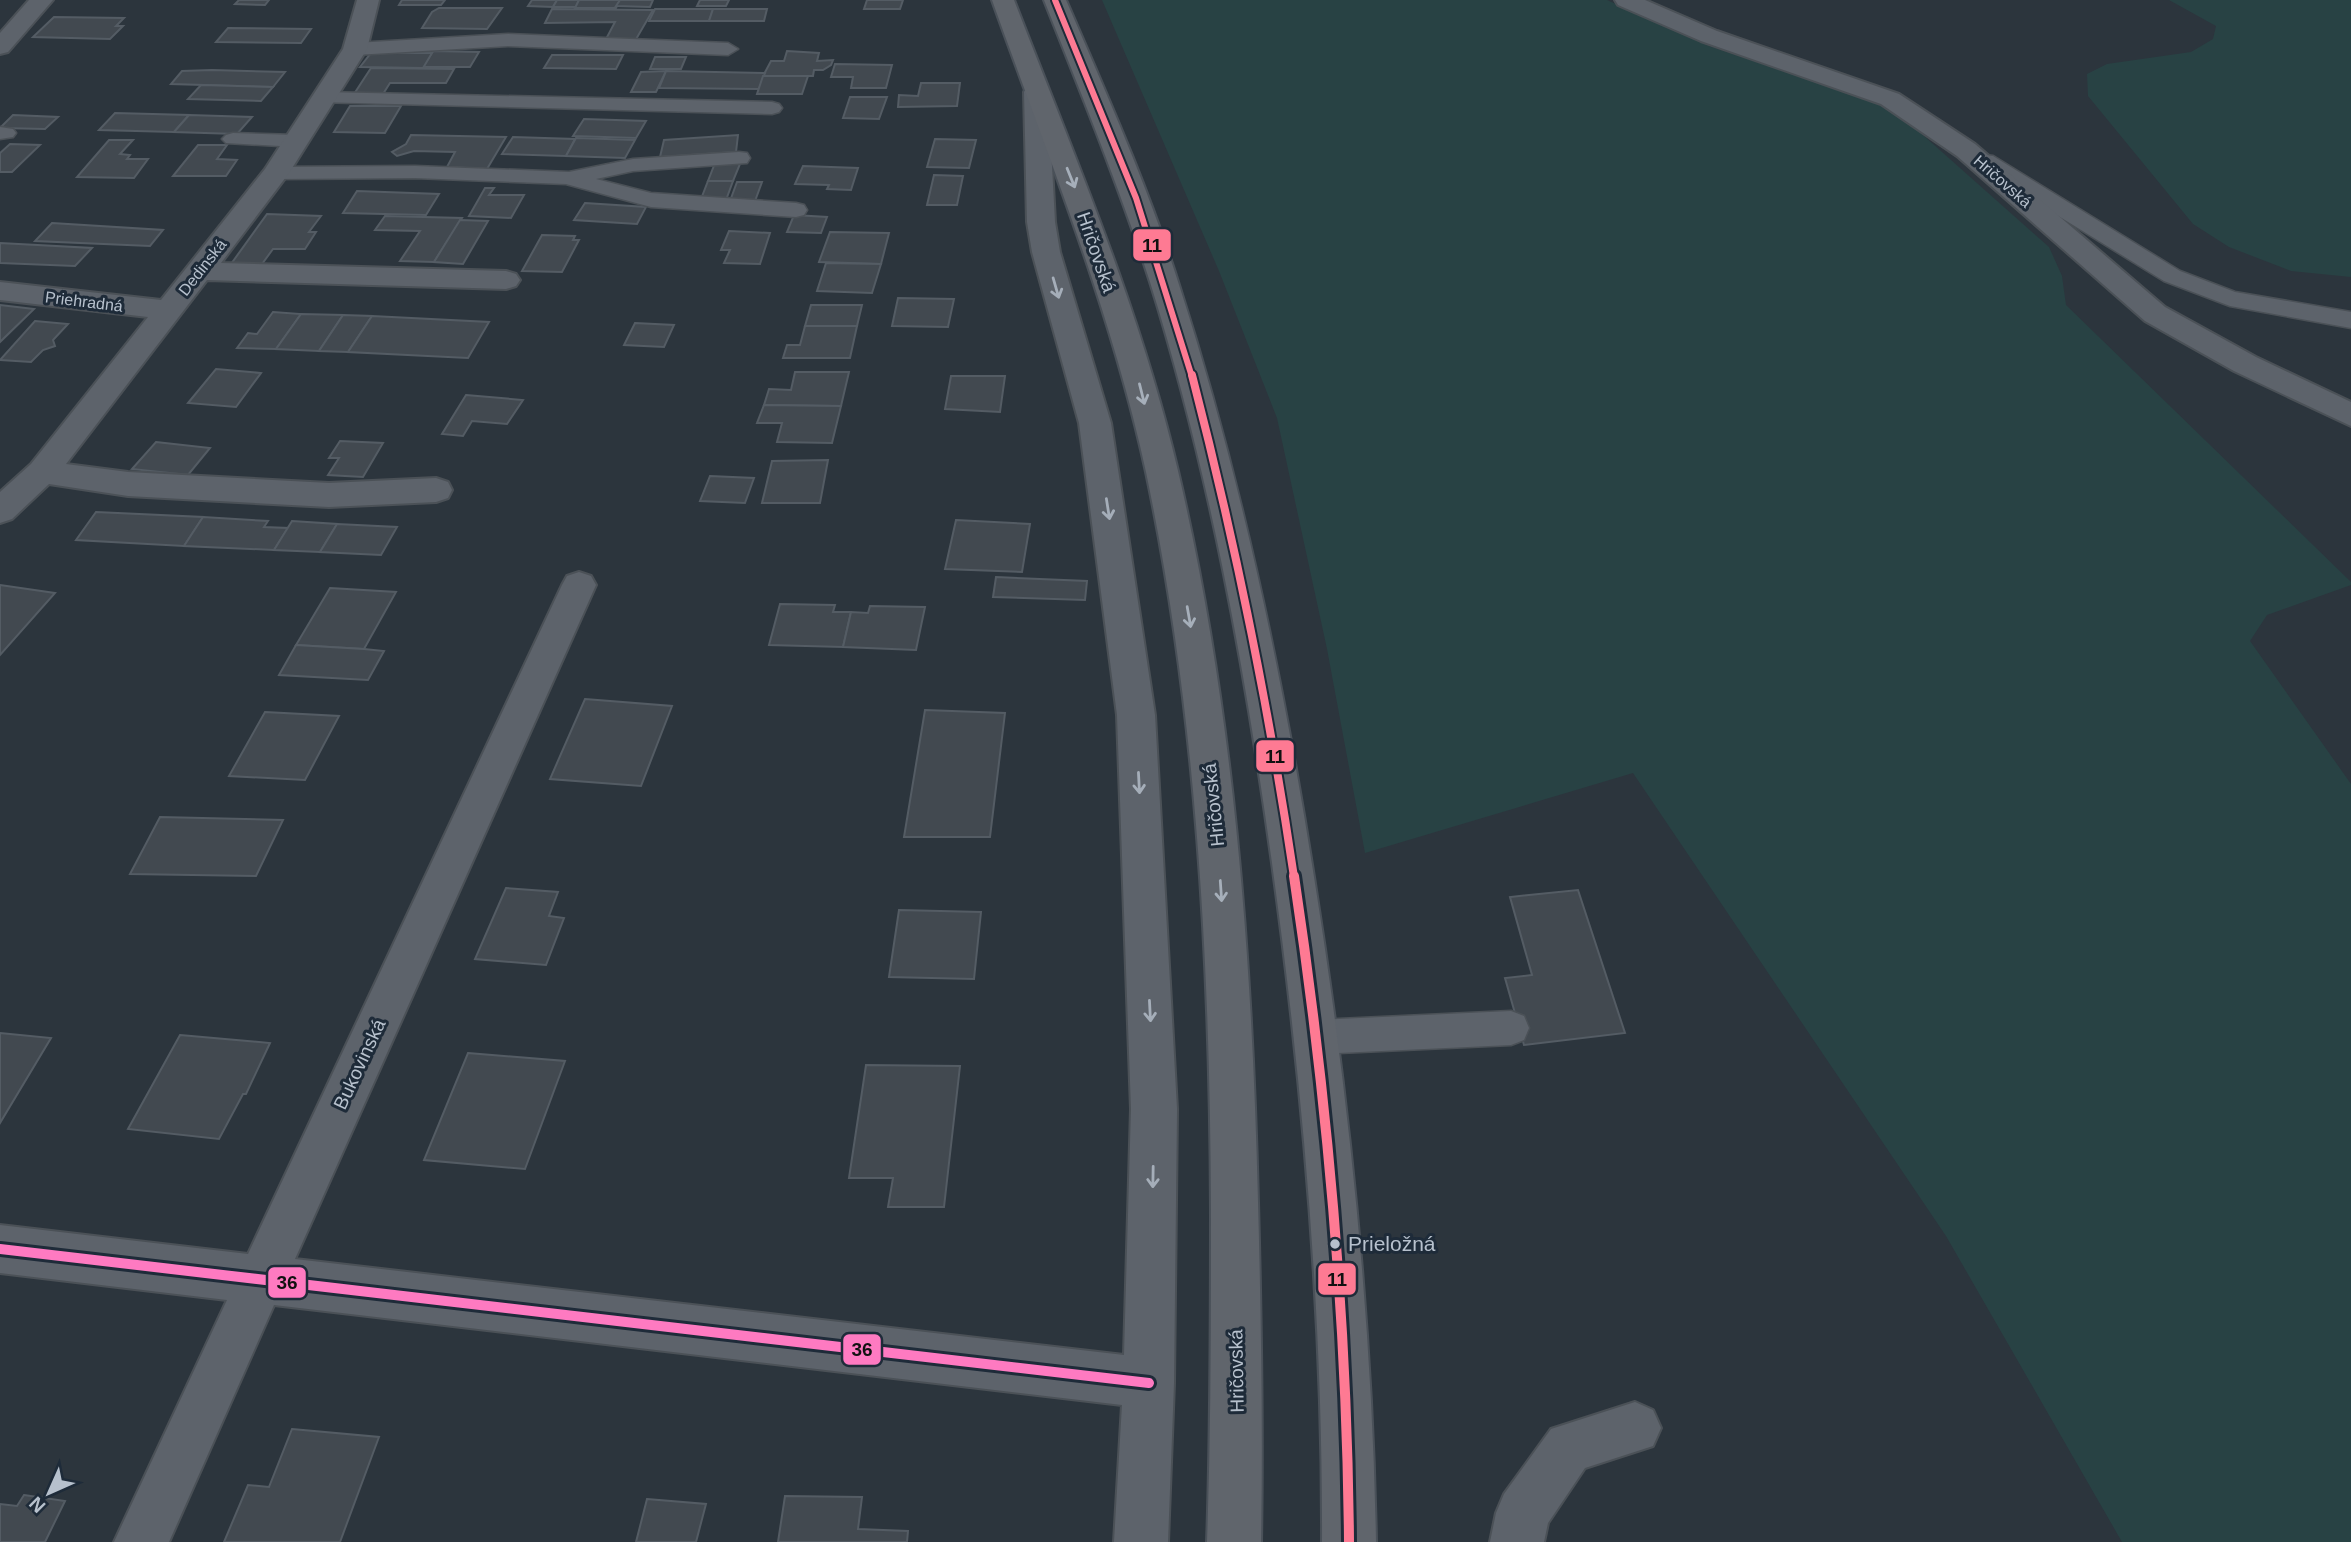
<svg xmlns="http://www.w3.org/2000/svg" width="2351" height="1542" font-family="Helvetica,sans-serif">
<rect width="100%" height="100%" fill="#2c353d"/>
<g fill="#284244">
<polygon points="1102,0 1607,0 1709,46 1872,101 1906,120 2049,247 2062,276 2066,305 2351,582 2351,585 2267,615 2250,641 2351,784 2351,1542 2122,1542 1946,1236 1633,773 1365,853 1327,649 1277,418 1219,271"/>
<polygon points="2169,0 2351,0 2351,277 2291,271 2229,247 2193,224 2088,96 2087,74 2107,64 2191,52 2213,39 2216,26"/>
</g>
<g fill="#424950" stroke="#545c64" stroke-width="2">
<polygon points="239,0 269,0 265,5 235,4"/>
<polygon points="402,0 445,0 441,5 399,5"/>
<polygon points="532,0 557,0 553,7 528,6"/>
<polygon points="557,0 579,0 576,7 553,7"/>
<polygon points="579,0 620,0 616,8 575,8"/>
<polygon points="620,0 653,0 650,7 616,6"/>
<polygon points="700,0 729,0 726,6 697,6"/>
<polygon points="867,0 903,0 900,9 864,9"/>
<polygon points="439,8 502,8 487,29 422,28 432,12"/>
<polygon points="552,9 653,10 635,41 606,39 615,22 545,23"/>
<polygon points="655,9 713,9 709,21 649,21"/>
<polygon points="713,9 767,9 764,21 709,21"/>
<polygon points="54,17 124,18 116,26 123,26 110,39 33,37"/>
<polygon points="228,28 311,29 301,43 216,42"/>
<polygon points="433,51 479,52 470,67 423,67"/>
<polygon points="787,51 819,53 817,61 833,60 831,65 823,70 814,70 813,76 763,76 771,61 784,61"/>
<polygon points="371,53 432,53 423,68 360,67"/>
<polygon points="552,55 623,55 616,69 544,68"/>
<polygon points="655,57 686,57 681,69 650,69"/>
<polygon points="835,64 892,65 886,88 851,88 853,77 831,77"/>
<polygon points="371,68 454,69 446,83 390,83 383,94 354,94"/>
<polygon points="212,70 285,72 273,87 171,84 182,71"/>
<polygon points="666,71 656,92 631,92 641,72"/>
<polygon points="666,71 765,73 759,89 659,88"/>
<polygon points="763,76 808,76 802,94 757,94"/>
<polygon points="921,83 960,83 957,106 898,107 899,95 918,96"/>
<polygon points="201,85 273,87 261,101 188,99"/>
<polygon points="850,97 887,97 879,119 843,118"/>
<polygon points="350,106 401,106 385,133 334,132"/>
<polygon points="115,113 189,115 174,132 99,130"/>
<polygon points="13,115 58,117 45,129 0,128"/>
<polygon points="189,115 252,117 237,134 174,132"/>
<polygon points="584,119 646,121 636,138 573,136"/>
<polygon points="411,135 506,137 487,169 447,167 455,152 414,151 397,156 392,152 406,144"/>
<polygon points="738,135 736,152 660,157 664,140"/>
<polygon points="513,137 575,139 566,156 502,154"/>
<polygon points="576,138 635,140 625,158 566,156"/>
<polygon points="935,139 976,140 969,168 927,167"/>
<polygon points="109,140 133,140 120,154 130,155 127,159 148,159 134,178 77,177"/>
<polygon points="10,144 40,145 12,172 0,172 0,153"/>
<polygon points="198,145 227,145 217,159 237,160 226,176 173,176"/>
<polygon points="715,163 740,164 733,181 708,181"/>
<polygon points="803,166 858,168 851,190 827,189 829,185 795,184"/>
<polygon points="934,175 963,176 957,205 927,205"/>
<polygon points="708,181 733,181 726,200 701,199"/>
<polygon points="737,182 762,182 755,201 730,201"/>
<polygon points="485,188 494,188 489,195 524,195 511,218 469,216"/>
<polygon points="357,191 439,194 426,215 343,213"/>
<polygon points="585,203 646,207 637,224 574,220"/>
<polygon points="267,214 321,216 309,232 316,232 305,249 273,249 262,264 231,264"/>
<polygon points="794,215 827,217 821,233 787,232"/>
<polygon points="385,216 462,218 434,262 400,261 420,231 375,230"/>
<polygon points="460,220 488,221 463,264 434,262"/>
<polygon points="52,223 163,230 150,246 35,241"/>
<polygon points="729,231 770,233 760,264 724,263 730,250 721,250"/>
<polygon points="830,232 889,233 881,264 819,262"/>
<polygon points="542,235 575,236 573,240 579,240 562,272 522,271"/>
<polygon points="0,243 92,248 75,266 0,263"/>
<polygon points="826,263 881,264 872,293 817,291"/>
<polygon points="898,298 954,299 948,327 892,326"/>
<polygon points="0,305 34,309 0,342"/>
<polygon points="811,305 862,305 857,326 805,326"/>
<polygon points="273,312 301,314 276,349 237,348 248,333 257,334"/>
<polygon points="301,314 343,315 319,351 276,349"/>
<polygon points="343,315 372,316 348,352 319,351"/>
<polygon points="372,316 489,322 468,358 348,352"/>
<polygon points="35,321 68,324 53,340 55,346 43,350 31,362 0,360"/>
<polygon points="635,323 674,325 664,347 624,345"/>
<polygon points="805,326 857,326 850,358 783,358 787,345 800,345"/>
<polygon points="216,369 261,373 236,407 188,403"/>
<polygon points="795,372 849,372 841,406 764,405 769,389 791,390"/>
<polygon points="951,376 1005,376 1000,412 945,409"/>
<polygon points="466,395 523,400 507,424 472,421 463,436 442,434"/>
<polygon points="764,405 841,406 832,443 777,442 782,423 757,423"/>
<polygon points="340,441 383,443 363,477 328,475 339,458 329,458"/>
<polygon points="156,442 210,448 188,475 132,469"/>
<polygon points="828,460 820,503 762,503 772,461"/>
<polygon points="710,476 754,478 745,503 700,501"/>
<polygon points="96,512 203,517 184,546 76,540"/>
<polygon points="203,517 268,521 264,527 288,528 274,550 184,546"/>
<polygon points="956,520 1030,524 1022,572 945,569"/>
<polygon points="292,521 337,524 320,552 274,550"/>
<polygon points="337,524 397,527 381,555 320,552"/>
<polygon points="996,577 1087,581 1085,600 993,597"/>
<polygon points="0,585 55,593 0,655"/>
<polygon points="330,588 396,592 364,649 296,645"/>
<polygon points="780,604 835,605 833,612 851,612 843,647 769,645"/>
<polygon points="870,606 925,607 916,650 843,647 851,612 868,613"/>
<polygon points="296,645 364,649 384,651 368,680 279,675"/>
<polygon points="585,699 672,706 641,786 550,779"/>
<polygon points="925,710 1005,713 990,837 904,837"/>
<polygon points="265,712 339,716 305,780 229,776"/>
<polygon points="160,817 283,820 256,876 130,874"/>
<polygon points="506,888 558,892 549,916 564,918 546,965 475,959"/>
<polygon points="1578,890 1625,1033 1524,1045 1505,978 1532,975 1510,897"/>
<polygon points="899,910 981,912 974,979 889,977"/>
<polygon points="0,1033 51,1038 0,1123"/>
<polygon points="180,1035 270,1043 246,1094 243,1094 219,1139 128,1129"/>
<polygon points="468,1053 565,1061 525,1169 424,1160"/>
<polygon points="866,1065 960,1066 944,1207 888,1207 893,1178 849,1178"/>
<polygon points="292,1429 379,1437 340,1542 224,1542 248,1485 269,1487"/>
<polygon points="24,1495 65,1501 45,1542 0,1542 0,1504 17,1506"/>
<polygon points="785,1496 862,1497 858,1529 908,1531 907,1542 778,1542"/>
<polygon points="647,1499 706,1504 696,1542 636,1542"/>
</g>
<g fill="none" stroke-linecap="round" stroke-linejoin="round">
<g stroke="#4b5157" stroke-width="3">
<g id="lane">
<polygon points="508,34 728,43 738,49 728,55 508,46 355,55 345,49 355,43"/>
<polygon points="324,92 772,102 779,104 782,108 779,112 772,114 317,102 314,98 317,94"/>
<polygon points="0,127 13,129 16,133 13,137 0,139"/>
<polygon points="233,133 297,135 304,137 308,141 304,145 297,147 226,143 222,139 226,135"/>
<polygon points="739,152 747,153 750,158 747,163 633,171 596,179 651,193 796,203 804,205 807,210 804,215 796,217 651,207 566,184 415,178 276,179 268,178 265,173 268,168 276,167 415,166 569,172 633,159"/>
<polygon points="1985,155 1993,156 2180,271 2235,292 2351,312 2351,328 2230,306 2164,281 1977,166 1974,161 1977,156"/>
<polygon points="1511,1011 1524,1016 1529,1028 1524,1040 1511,1045 1317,1054 1304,1049 1299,1037 1304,1025 1317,1020"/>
</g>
</g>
<g stroke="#4b5157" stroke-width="4">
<g id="street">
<polygon points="29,0 53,0 8,52 0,54 0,33"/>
<polygon points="357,0 379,0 367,49 289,173 221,263 506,271 516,274 520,280 516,286 506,289 207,280 66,464 128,472 329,483 436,478 448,482 452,490 448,498 436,502 329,507 128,496 49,484 12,519 0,523 0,492 31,464 148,317 0,300 0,282 161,300 265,169 343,49"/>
<polygon points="1615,0 1645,0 1717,31 1899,94 1975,144 2165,307 2256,357 2351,402 2351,426 2234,371 2145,321 1957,156 1881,104 1701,41 1618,5"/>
<polygon points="1036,85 1045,87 1048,92 1055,222 1060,252 1111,423 1155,715 1177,1109 1174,1383 1168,1542 1114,1542 1122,1405 274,1305 169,1542 114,1542 227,1300 0,1273 0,1225 248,1254 562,585 567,576 579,572 591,576 596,585 295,1259 1124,1355 1131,1109 1117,715 1079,423 1032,252 1027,222 1024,92 1027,87"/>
<polygon points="1635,1402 1653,1410 1661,1428 1653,1446 1585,1468 1548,1523 1544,1542 1490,1542 1496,1513 1504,1494 1551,1429"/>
</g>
</g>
<g stroke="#4a5159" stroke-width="4">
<g id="primary">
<path d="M 992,0 L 1014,0 C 1074,155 1140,309 1178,471 C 1234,710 1252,957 1258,1202 C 1261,1315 1263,1429 1261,1542 L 1207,1542 C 1211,1432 1211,1321 1211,1210 C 1210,963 1197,715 1146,472 C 1111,310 1048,156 992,0 Z"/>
<path d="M 1044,0 L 1066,0 C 1107,95 1149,189 1180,288 C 1242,481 1283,678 1314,877 C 1349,1097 1372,1320 1376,1542 L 1322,1542 C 1323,1315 1303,1087 1272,863 C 1245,667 1209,470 1150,282 C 1119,186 1081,93 1044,0 Z"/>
</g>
</g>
<use href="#lane" fill="#5d636b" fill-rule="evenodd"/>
<use href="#street" fill="#5d636b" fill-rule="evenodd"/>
<use href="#primary" fill="#60656c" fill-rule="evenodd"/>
<g stroke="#1e2b39" stroke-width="10">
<polyline id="bus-1-far2" points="1055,0 1136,198 1192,377"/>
</g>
<g stroke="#1e2b39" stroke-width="12">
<path id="bus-1-far1" d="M 1192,375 C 1235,541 1269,708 1294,877"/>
</g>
<g stroke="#1e2b39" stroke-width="16">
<path id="bus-1" d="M 1294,876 C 1327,1096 1347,1319 1349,1542"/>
</g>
<g stroke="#1e2b39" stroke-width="16">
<polyline id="bus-2" points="0,1249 1149,1383"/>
</g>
<use href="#bus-1-far2" stroke="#fe7a93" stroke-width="6"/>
<use href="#bus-1-far1" stroke="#fe7a93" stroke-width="8"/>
<use href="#bus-1" stroke="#fe7a93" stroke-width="10"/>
<use href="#bus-2" stroke="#fe7ac1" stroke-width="10"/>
</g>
<defs><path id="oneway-shaft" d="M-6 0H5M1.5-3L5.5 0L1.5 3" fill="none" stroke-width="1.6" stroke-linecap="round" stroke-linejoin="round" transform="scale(1.75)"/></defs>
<g stroke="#a6afba">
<use href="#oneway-shaft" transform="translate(1071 178) rotate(68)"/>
<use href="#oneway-shaft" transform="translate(1142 394) rotate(76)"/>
<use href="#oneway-shaft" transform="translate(1189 617) rotate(80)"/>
<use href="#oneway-shaft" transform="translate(1221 891) rotate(86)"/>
</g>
<g stroke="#a5aeb9">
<use href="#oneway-shaft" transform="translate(1056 288) rotate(74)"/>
<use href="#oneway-shaft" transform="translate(1108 509) rotate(81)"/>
<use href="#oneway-shaft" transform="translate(1139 783) rotate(87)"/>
<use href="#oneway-shaft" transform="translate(1150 1011) rotate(87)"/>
<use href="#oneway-shaft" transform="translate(1153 1177) rotate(91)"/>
</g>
<circle fill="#b7c1cd" stroke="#1e2b39" stroke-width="2.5" cx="1335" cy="1244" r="6"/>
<g text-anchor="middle" stroke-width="6" stroke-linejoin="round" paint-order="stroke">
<g font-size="16" fill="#b7c1cd" stroke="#1e2b39">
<text transform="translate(2003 181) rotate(41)" y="6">Hričovská</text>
<text transform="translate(202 267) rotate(-52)" y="6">Dedinská</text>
<text transform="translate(84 301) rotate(7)" y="6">Priehradná</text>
</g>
<g font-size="19" fill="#b7c1cd" stroke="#1e2b39">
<text transform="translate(1097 252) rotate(71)" y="7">Hričovská</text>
<text transform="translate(1213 805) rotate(-96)" y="7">Hričovská</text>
<text transform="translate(359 1064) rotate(-65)" y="7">Bukovinská</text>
<text transform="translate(1236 1371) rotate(-91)" y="7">Hričovská</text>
</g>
<g font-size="21" fill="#b7c1cd" stroke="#1e2b39" text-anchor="start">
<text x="1348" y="1251">Prieložná</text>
</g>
</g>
<g stroke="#1e2b39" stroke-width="2.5">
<rect x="1132" y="228" width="40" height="34" rx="7" fill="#fe7a93"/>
<rect x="1255" y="739" width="40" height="34" rx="7" fill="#fe7a93"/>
<rect x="1317" y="1262" width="40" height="34" rx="7" fill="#fe7a93"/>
<rect x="267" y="1266" width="40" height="33" rx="7" fill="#fe7ac1"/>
<rect x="842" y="1333" width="40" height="33" rx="7" fill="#fe7ac1"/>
</g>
<g font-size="19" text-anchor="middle" font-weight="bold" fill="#111">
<text x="1152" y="252">11</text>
<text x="1275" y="763">11</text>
<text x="1337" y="1286">11</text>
<text x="287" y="1289">36</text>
<text x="862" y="1356">36</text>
</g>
<g transform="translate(49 1493) rotate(225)" stroke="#1e2b39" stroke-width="5" paint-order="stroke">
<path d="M0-5L12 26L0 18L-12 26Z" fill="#b7c1cd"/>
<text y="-10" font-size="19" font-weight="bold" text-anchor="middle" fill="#b7c1cd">N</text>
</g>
</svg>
